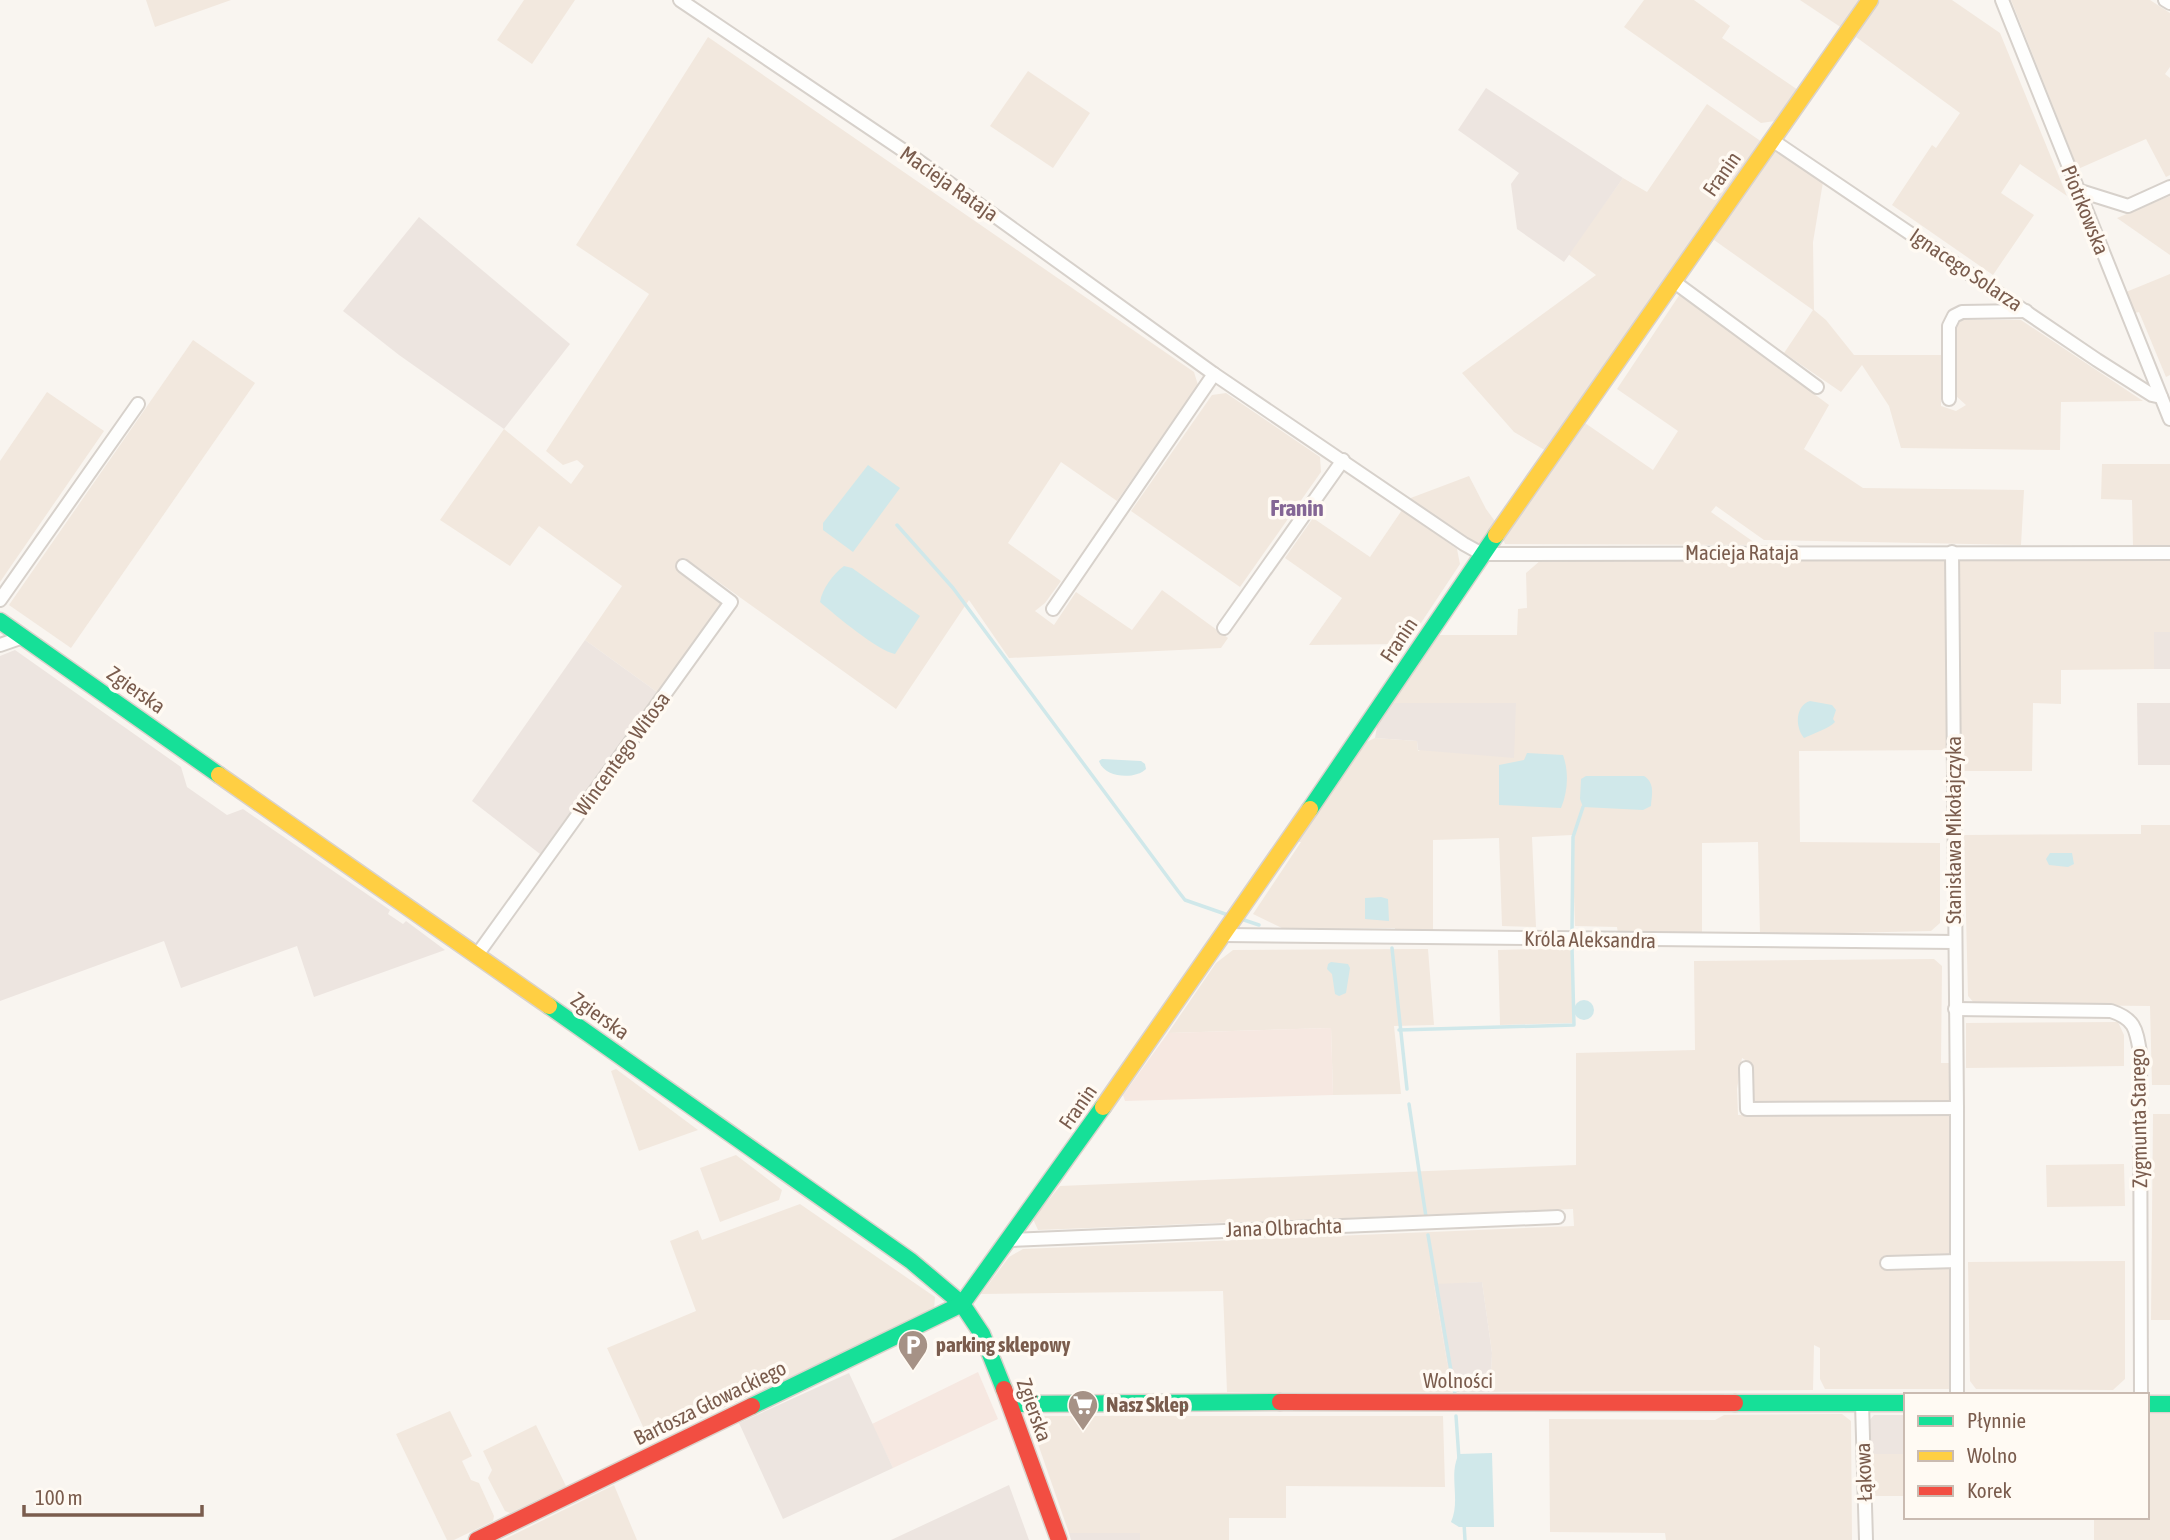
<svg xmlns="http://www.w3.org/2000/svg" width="2170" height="1540" font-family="'Asap Condensed',sans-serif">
<rect width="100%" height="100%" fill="#f9f5f0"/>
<g fill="#f2e8de">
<polygon points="146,0 231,0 155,27"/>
<polygon points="524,0 575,0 532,64 497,40"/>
<polygon points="1644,0 1694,0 1730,26 1722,38 1798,90 1775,121 1761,123 1624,27"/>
<polygon points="1800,0 1860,0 1842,28"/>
<polygon points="1880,0 1952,0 2000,33 2067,196 2020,164 2001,193 2034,215 1993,275 1892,205 1932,145 1936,148 1960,113 1856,37"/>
<polygon points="2011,0 2150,0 2170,13 2170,67 2165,74 2170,78 2170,175 2166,177 2146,139 2078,169"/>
<polygon points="708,37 1194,372 1198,385 1117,501 1061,462 1008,543 1061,581 1045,603 1035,611 1054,625 1076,592 1132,630 1162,590 1228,638 1221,648 1009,658 969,600 896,709 685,558 678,567 724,603 657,692 585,640 622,586 539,526 510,566 440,520 504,429 571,484 584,466 577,460 563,465 546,451 649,294 576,245"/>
<polygon points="1028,71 1090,113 1053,168 990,126"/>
<polygon points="1707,104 1762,142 1548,452 1514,432 1462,373 1596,275 1568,254 1623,178 1647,192"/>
<polygon points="1772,149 1823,182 1813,242 1814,310 1826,320 1854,355 1941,355 1941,406 1956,411 1966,405 1956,396 1957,325 1962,320 2021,320 2143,401 2061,402 2060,450 1901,448 1889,406 1862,365 1841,392 1784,353 1813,310 1714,240"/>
<polygon points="2170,196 2170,255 2117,218"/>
<polygon points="2170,274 2170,375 2166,377 2139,312 2135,313 2126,292"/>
<polygon points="1680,294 1829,405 1804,449 1863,488 2024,490 2021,545 1764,540 1716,506 1711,512 1758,545 1505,544 1503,539 1585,423 1653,470 1678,431 1617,389"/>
<polygon points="193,340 255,383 71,648 9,605"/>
<polygon points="47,392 104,431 0,582 0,461"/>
<polygon points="1226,393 1320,457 1321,472 1240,587 1131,511 1212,395"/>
<polygon points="2102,464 2170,464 2170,547 2133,546 2132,500 2101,499"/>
<polygon points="1469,476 1486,509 1497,524 1483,543 1474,545 1408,499"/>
<polygon points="1402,510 1457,549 1460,564 1407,644 1309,645 1342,598 1285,558 1313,518 1370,557"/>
<polygon points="1966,556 2170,558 2170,632 2155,632 2154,669 2061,670 2061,704 2033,703 2032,771 1957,771 1955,564"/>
<polygon points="1944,558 1948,563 1947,750 1799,751 1800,842 1940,843 1940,923 1931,931 1760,935 1758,842 1702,843 1702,934 1618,934 1617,927 1575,926 1572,835 1532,837 1536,927 1502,926 1499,838 1433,840 1433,930 1395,931 1395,928 1284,929 1253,914 1301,842 1292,842 1360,745 1375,738 1417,741 1418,751 1516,703 1390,703 1435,635 1517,635 1518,609 1527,608 1526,573 1541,560"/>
<polygon points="2141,825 2170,825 2170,1085 2152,1085 2150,1006 1975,1004 1968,996 1964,835 2141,834"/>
<polygon points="1572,948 1574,1023 1500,1025 1498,950"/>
<polygon points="1428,949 1434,1025 1394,1026 1401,1094 1333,1095 1331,1028 1168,1033 1216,963 1233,950"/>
<polygon points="1934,959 1942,966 1941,1063 1951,1063 1951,1104 1753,1107 1753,1065 1742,1058 1737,1089 1738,1115 1950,1112 1949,1389 1825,1389 1820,1379 1820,1348 1814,1345 1813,1390 1490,1392 1492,1353 1482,1282 1434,1285 1452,1392 1227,1392 1223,1291 981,1294 1009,1257 1023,1249 1574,1226 1573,1209 1038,1230 1033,1219 1060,1186 1576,1165 1576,1053 1695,1050 1694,961"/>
<polygon points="2118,1022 2124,1035 2124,1066 1966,1068 1966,1023"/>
<polygon points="616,1069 698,1130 639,1151 611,1071"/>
<polygon points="2153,1114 2170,1114 2170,1320 2151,1320"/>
<polygon points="736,1155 782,1190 779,1200 720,1222 700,1168"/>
<polygon points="2124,1164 2125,1206 2047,1207 2046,1165"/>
<polygon points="800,1204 935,1297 934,1310 650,1442 607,1348 696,1311 670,1241 698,1230 702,1240"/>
<polygon points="2125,1261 2125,1379 2113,1390 1976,1389 1970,1381 1968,1262"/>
<polygon points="450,1411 472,1456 462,1461 471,1480 479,1483 494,1516 493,1521 454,1540 447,1540 396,1434"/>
<polygon points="1842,1414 1851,1421 1852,1540 1666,1540 1665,1533 1550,1532 1549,1419 1715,1420 1724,1415"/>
<polygon points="2147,1414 2170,1414 2170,1540 2094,1540 2094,1517 2147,1517"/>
<polygon points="1034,1416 1443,1416 1445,1487 1286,1486 1286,1518 1229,1518 1229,1540 1140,1540 1139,1533 1069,1533 1030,1421"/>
<polygon points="536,1425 566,1486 510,1513 505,1511 488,1478 492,1470 483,1451"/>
<polygon points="1869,1454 1906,1454 1906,1496 1871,1496"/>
<polygon points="614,1485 637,1540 503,1540"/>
</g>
<g fill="#f6e8e1">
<polygon points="1331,1028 1333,1095 1125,1101 1123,1095 1168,1033"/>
<polygon points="978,1372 998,1419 893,1468 872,1424"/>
</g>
<g fill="#ede5e0">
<polygon points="1486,88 1623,178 1564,262 1517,229 1511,184 1519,173 1458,130"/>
<polygon points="419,217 570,344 504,429 399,355 343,311"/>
<rect x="2154" y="632" width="16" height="37"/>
<polygon points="585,640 657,692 540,854 472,801"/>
<polygon points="15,650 181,767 187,787 227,815 243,809 390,910 388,914 403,924 406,921 445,950 314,997 297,946 181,988 164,941 0,1001 0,656"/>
<polygon points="1390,703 1516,703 1514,758 1418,750 1417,741 1375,738 1378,721"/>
<polygon points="2137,703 2170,703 2170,765 2138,765"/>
<polygon points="1482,1282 1492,1353 1490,1392 1452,1392 1434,1284"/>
<polygon points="849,1373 893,1468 783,1519 739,1423"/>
<polygon points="1874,1415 1906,1415 1906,1454 1869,1454 1868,1422"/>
<polygon points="1009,1485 1029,1540 891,1540"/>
<polygon points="1069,1533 1140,1533 1140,1540 1149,1540 1071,1540"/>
</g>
<g fill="#d0e8ea">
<polygon points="868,465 900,488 853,552 823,530 823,523"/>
<path d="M 844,566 L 852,568 L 920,616 L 895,654 C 878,651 835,615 820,602 C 822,589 833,574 844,566 Z"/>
<path d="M 1810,701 L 1832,705 L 1836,710 L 1833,719 L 1835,722 C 1830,728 1812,734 1804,738 C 1795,727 1795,706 1810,701 Z"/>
<path d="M 1527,753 L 1563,755 C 1569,772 1568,791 1561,808 L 1499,805 L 1499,765 L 1524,760 Z"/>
<path d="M 1102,759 L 1141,761 L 1145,764 L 1146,769 C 1135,780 1104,778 1099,761 Z"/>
<path d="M 1586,776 L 1644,776 C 1655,783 1652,794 1651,806 L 1643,810 L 1583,807 L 1580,799 L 1581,779 Z"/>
<polygon points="2050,853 2072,853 2074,864 2068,867 2049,865 2046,859"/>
<polygon points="1381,897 1388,899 1389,921 1365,919 1365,898"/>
<polygon points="1331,962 1348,964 1350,968 1346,993 1339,996 1335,994 1332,974 1327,969 1328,964"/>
<circle cx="1584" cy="1010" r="10"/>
<path d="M 1492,1453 L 1494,1527 L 1459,1527 L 1451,1522 C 1461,1500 1448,1475 1459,1454 Z"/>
</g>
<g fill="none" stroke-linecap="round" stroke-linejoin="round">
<g stroke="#d0e8ea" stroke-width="3.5">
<polyline points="897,525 953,588 1178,891 1185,900 1228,915"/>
<polyline points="1244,920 1259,925"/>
<polyline points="1572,931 1573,837 1583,807"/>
<polyline points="1392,948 1407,1089"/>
<polyline points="1399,1030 1574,1025 1572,947"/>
<polyline points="1409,1104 1426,1217"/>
<polyline points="1428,1235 1455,1394"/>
<polyline points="1456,1416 1459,1459"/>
<polyline points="1464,1523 1465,1540"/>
</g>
<g stroke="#d7d1cb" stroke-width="16">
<g id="street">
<polyline points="680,0 913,157 1214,374 1464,544 1482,554 2170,553"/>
<polyline points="2002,0 2170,419"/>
<polyline points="2165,0 2170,3"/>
<polyline points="1772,140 2097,360 2152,395 2161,397"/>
<polyline points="2077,190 2128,206 2170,187"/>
<polyline points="1673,281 1817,387"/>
<polyline points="1949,399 1949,326 1954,316 1962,312 2026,311"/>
<polyline points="1952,552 1957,1108 1957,1395"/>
<polyline points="0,600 138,404"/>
<polyline points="1053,609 1214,374"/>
<polyline points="1224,628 1343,460"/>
<polyline points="0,645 23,637"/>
<polyline points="1224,935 1955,942"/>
<polyline points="477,955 731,602 683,566"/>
<path d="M 1955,1009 L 2111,1011 C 2135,1019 2136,1029 2140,1052 L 2141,1395"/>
<polyline points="1746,1068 1747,1109 1957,1108"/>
<polyline points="1010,1240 1558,1217"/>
<polyline points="1887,1263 1957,1261"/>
<polyline points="1862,1403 1866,1540"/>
</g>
</g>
<g stroke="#d9d2cb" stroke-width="19">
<g id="fast">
<polyline points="0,621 219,775"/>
<polyline points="1310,809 1496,535"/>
<polyline points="549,1006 911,1261 962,1304 982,1334 1004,1389"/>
<polyline points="1735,1403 1906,1403"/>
<polyline points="1010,1404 1280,1402"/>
<polyline points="2147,1404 2170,1404"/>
<polyline points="752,1406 962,1304 1103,1107"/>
</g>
</g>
<g stroke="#d9d2cb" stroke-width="19">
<g id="slow">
<polyline points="1496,535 1870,0"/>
<polyline points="219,775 549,1006"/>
<polyline points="1103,1107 1310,809"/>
</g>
</g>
<g stroke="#d9d2cb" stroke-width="19">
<g id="jam">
<polyline points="1004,1389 1059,1540"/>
<polyline points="1280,1402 1735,1403"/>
<polyline points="477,1540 752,1406"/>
</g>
</g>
<use href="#street" stroke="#fefefd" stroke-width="12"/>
<use href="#fast" stroke="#16e098" stroke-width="16"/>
<use href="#slow" stroke="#ffcf43" stroke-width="16"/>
<use href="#jam" stroke="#f24e42" stroke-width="16"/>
</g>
<defs>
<g id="parking-pin" transform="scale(1.575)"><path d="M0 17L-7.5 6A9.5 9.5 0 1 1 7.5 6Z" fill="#a69286" stroke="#fffaf3"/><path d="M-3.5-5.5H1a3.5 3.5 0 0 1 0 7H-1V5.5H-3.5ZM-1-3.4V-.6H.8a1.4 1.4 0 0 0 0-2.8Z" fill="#fff"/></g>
<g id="supermarket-pin" transform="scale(1.575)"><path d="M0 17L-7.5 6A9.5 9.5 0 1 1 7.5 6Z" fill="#a69286" stroke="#fffaf3"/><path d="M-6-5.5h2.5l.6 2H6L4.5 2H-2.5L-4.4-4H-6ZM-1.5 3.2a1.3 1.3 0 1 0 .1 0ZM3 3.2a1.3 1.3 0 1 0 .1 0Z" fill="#fff"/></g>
</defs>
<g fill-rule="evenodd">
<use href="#parking-pin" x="913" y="1345"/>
<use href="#supermarket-pin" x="1083" y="1405"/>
</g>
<g text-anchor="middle" stroke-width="7" stroke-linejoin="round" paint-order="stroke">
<g font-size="21" fill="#7a5c4d" stroke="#fffaf3">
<text transform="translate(1722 174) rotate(-55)" y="7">Franin</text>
<text transform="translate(949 184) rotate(35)" y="7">Macieja Rataja</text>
<text transform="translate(2085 210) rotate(68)" y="7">Piotrkowska</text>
<text transform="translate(1966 270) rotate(34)" y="7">Ignacego Solarza</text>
<text x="1742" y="560">Macieja Rataja</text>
<text transform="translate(1399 640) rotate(-56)" y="7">Franin</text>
<text transform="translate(136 690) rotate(35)" y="7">Zgierska</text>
<text transform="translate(622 754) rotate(-54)" y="7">Wincentego Witosa</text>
<text transform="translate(1954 830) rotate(-90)" y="7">Stanisława Mikołajczyka</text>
<text transform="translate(1590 940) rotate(1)" y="7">Króla Aleksandra</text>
<text transform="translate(600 1016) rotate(35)" y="7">Zgierska</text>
<text transform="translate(1078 1107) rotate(-55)" y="7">Franin</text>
<text transform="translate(2139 1118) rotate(-91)" y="7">Zygmunta Starego</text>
<text transform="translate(1284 1228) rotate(-2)" y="7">Jana Olbrachta</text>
<text x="1458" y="1388">Wolności</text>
<text transform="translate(710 1403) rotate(-26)" y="7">Bartosza Głowackiego</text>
<text transform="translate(1034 1410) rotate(70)" y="7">Zgierska</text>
<text transform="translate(1864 1472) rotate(-92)" y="7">Łąkowa</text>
</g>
<g font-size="21" font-weight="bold" fill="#7a5c4d" stroke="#fffaf3" text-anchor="start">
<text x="936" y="1352">parking sklepowy</text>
<text x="1106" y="1412">Nasz Sklep</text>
</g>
<g font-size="23" font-weight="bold" fill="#846695" stroke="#fffaf3">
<text x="1297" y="516">Franin</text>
</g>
</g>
<rect x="1904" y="1393" width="245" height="126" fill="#fffaf3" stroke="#cabbb1" stroke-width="2"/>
<rect x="1918" y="1416" width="35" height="10" fill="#16e098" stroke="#cabbb1" stroke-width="2"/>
<text x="1967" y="1428" font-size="21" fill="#7a5c4d">Płynnie</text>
<rect x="1918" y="1451" width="35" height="10" fill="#ffcf43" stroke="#cabbb1" stroke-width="2"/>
<text x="1967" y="1463" font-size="21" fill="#7a5c4d">Wolno</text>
<rect x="1918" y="1486" width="35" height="10" fill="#f24e42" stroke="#cabbb1" stroke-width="2"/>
<text x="1967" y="1498" font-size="21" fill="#7a5c4d">Korek</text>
<path d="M24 1505v10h178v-10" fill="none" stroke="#7a5c4d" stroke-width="3.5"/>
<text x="35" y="1505" font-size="21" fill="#7a5c4d" stroke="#fffaf3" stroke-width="5" paint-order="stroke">100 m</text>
</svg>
